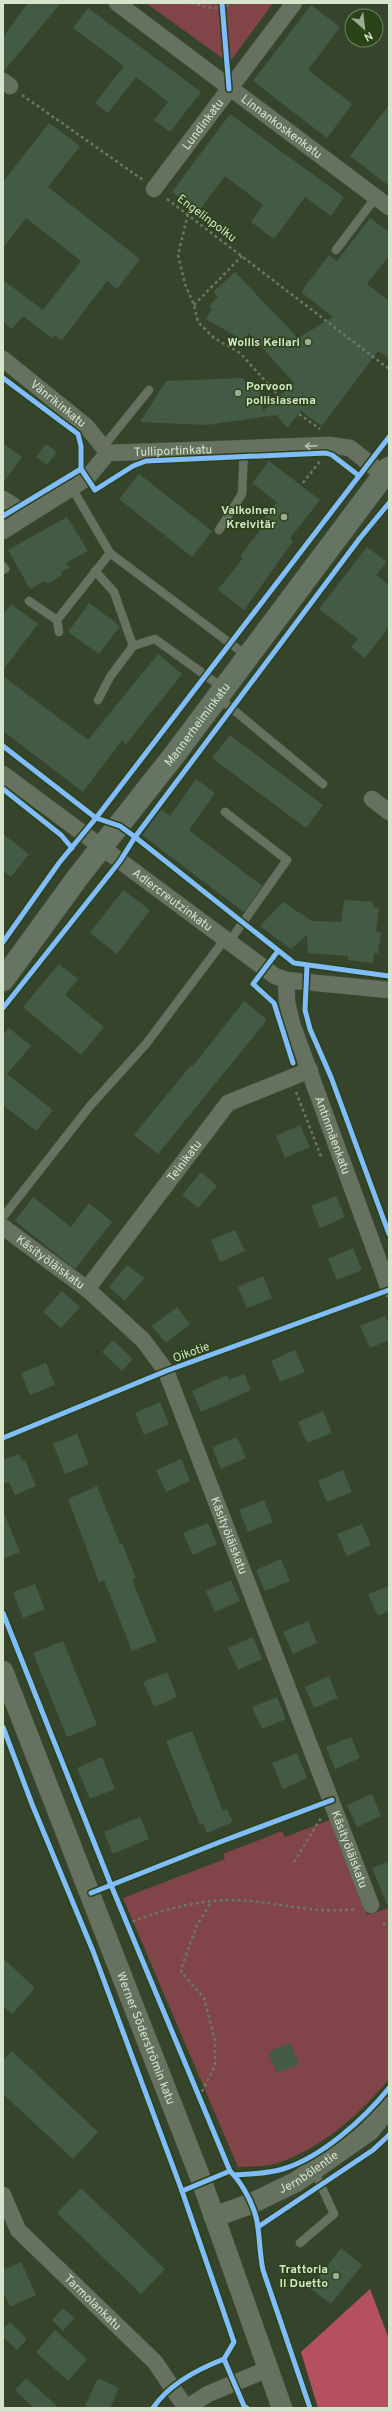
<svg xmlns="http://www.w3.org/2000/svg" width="392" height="2411" font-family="Overpass,sans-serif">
<rect width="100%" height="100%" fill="#36442c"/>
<g fill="#814549">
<polygon points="146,3 273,3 229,63"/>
<path d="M 330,1820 L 367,1915 L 389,1908 L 389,2079 C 360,2114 324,2146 281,2162 C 268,2167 251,2166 238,2167 L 123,1898 L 225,1859 L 223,1854 L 282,1831 L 285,1837 Z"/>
</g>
<polygon fill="#b5515e" points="370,2289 389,2339 389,2408 318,2408 301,2352"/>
<g fill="#435a45">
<polygon points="28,3 61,3 3,72 3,37"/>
<polygon points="311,5 340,27 308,70 352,104 327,138 253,81"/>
<polygon points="88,8 201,92 170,132 154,120 168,102 136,77 108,113 95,103 124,66 73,28"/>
<polygon points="389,105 389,186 350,156"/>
<polygon points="230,114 344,197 331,216 305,197 274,239 251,222 263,205 225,176 198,212 172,192"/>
<polygon points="49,123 80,146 48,187 140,259 117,289 107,281 62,340 54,335 52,338 23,316 12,329 3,322 3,280 43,310 81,261 26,218 3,248 3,182"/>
<polygon points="370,218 389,232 389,256 367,284 389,301 389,359 378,351 322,426 301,411 287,428 277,415 207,425 140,422 166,381 242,378 250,386 255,385 260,389 263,411 294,383 249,333 244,341 206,319 212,309 209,306 218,297 213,292 235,272 298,338 333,317 301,292 329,255 337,261"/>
<polygon points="3,443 22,457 3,483"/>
<polygon points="46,444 57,452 47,465 36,457"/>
<polygon points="269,461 320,500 290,538 293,541 244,610 218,590 243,558 240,556 265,524 262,522 277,502 252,483"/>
<polygon points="139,474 212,531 192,557 119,499"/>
<polygon points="67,517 88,551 66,563 69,568 61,572 62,575 47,584 45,581 30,589 8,550"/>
<polygon points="367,547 387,562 376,575 389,585 389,627 365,658 351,647 358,639 319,609"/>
<polygon points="89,603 120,626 99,654 68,632"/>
<polygon points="11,604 38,624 3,670 3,615"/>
<polygon points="158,654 182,674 126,744 122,740 83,792 3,731 3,676 88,740"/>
<polygon points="230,735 323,805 306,828 212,758"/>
<polygon points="196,779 215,793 189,830 262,886 244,912 142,835 161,809 170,816"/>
<polygon points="3,834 29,854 11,877 3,871"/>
<polygon points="123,890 150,910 117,954 90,933"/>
<polygon points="344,900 373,902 373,907 379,908 376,932 381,933 378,953 374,954 373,963 348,960 348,956 308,953 307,935 291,949 260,926 283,902 312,921 341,922"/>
<polygon points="59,964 78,979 65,995 104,1027 81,1055 23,1007"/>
<polygon points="244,1001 267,1020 158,1154 134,1135 191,1065 193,1066"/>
<polygon points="9,1028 31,1046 7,1074 53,1110 36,1131 3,1105 3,1035"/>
<polygon points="300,1125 310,1147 285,1158 276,1136"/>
<polygon points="201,1172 217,1186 198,1208 182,1195"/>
<polygon points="336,1196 345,1217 320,1228 311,1206"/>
<polygon points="33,1197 71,1227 89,1203 112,1222 75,1269 15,1221"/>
<polygon points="235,1230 245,1251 220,1262 211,1240"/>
<polygon points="353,1248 362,1270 337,1280 328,1259"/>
<polygon points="127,1265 144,1278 125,1301 109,1287"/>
<polygon points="263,1276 272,1298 247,1308 238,1287"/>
<polygon points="62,1291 80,1307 61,1328 43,1312"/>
<polygon points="177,1307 190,1324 166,1343 152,1326"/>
<polygon points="385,1316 389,1325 389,1340 370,1348 360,1326"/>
<polygon points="113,1340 133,1359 122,1371 102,1352"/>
<polygon points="295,1350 305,1372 280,1382 271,1361"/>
<polygon points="46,1363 55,1385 30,1395 21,1373"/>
<polygon points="244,1374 251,1390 201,1412 192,1391 227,1375 229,1380"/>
<polygon points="160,1402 169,1424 144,1435 135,1413"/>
<polygon points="323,1411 332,1433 307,1443 298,1422"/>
<polygon points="77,1434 89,1464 65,1474 53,1444"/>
<polygon points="237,1437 246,1458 221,1469 212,1447"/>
<polygon points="19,1454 22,1461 25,1460 36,1486 15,1495 9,1482 3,1484 3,1460"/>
<polygon points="181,1459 190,1481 166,1492 156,1470"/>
<polygon points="343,1470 352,1492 327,1502 318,1481"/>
<polygon points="97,1486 120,1544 122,1543 136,1578 132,1580 157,1641 132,1651 104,1580 99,1582 68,1499"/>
<polygon points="264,1500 273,1522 248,1532 239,1510"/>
<polygon points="3,1511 20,1552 3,1559"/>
<polygon points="208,1523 217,1544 193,1555 183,1533"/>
<polygon points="362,1524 371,1545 347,1556 337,1534"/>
<polygon points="281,1559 290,1581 265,1591 256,1570"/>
<polygon points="231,1580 240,1601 215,1612 206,1591"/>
<polygon points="35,1584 45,1609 23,1618 13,1592"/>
<polygon points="389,1586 389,1611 378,1616 368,1594"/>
<polygon points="308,1621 317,1643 293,1654 283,1632"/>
<polygon points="253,1637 262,1659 238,1670 228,1648"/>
<polygon points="63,1641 97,1725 67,1737 33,1653"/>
<polygon points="167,1672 177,1697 154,1707 143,1682"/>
<polygon points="329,1676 338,1698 314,1708 305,1687"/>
<polygon points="277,1697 286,1719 262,1729 252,1707"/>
<polygon points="192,1731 223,1811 227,1809 233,1822 207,1833 203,1823 200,1825 166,1741"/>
<polygon points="351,1737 360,1758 335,1769 326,1747"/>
<polygon points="297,1753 307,1778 283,1789 272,1763"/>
<polygon points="102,1757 115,1789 90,1799 77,1768"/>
<polygon points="372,1794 381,1816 357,1827 347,1805"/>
<polygon points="140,1817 149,1839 113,1854 104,1832"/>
<polygon points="389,1861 389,1909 372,1868"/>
<polygon points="3,1958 35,1988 12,2014 3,2006"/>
<polygon points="290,2043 299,2064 277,2073 268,2052"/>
<polygon points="12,2051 98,2132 73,2159 3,2094 3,2060"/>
<polygon points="81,2188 165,2269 141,2294 57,2213"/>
<polygon points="341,2248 362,2265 331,2304 310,2288"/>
<polygon points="21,2262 36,2295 10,2307 3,2292 3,2270"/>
<polygon points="63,2308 75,2318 63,2331 52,2320"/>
<polygon points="10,2322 27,2339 17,2350 3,2337 3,2329"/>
<polygon points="55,2330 87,2359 68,2381 36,2352"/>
<polygon points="26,2378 59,2408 34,2408 15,2390"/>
<polygon points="98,2378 119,2388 110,2408 84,2408"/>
</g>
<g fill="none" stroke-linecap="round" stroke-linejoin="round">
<g stroke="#55604c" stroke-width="9">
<g id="service">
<polyline points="336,250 376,197"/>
<polyline points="103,447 149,390"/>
<polyline points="72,488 110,553 247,656"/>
<polyline points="219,530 242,494 244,448"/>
<polyline points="3,566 5,569 3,570"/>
<polyline points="95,571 114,592 133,646"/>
<polyline points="29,601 57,620"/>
<polyline points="59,632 57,620 110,553"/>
<polyline points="218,697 323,784"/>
<polyline points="98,700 110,677 133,646 155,639 223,688"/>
<polyline points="225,812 287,860 229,942"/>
<polyline points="3,1217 90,1106 146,1044 225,939"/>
<polyline points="300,2243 334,2214 314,2170"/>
</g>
</g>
<g stroke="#55604c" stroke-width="17">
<g id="minor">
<path id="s1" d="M 117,3 L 389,207"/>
<polyline points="3,81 10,86"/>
<path id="s2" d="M 154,189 L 294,3"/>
<path id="s3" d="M 3,359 L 86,426 L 108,453"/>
<polyline points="3,499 17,508 25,517"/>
<path id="s4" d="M 3,531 L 87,478 L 108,453 L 329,445 L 350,448 L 389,479"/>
<path id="s5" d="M 3,774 L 275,976 L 286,980 L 389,990"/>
<polyline points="372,799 389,812"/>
<path id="s6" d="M 286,980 L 287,1002 L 292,1024 L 389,1289"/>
<path id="s7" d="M 3,1227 L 87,1289 L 143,1340 L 166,1371 L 371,1905"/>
<path id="s8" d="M 87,1289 L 228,1103 L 310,1070"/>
<path id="s9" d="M 3,2195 L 18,2230 L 155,2362 L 186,2408"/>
<polyline points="186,2408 208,2394 268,2369"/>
</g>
</g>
<g stroke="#55604c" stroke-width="21">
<g id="tertiary">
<path id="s10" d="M 3,1671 L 202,2182 L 282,2408"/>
<path id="s11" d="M 214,2217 L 250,2204 L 296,2182 L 369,2131 L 389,2107"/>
</g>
</g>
<g stroke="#55604c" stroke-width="23">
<g id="secondary">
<path id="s12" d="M 3,980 L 78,877 L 175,754 L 389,468"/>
</g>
</g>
<g stroke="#6c7666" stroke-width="2.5" stroke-dasharray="3 3" stroke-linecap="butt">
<path d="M 191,3 C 206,7 219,12 233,3"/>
<polyline points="22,95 143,180"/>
<polyline points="167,199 389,369"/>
<polyline points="188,214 178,255 185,284 194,305 198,322 214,338 240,353 279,396"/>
<polyline points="194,305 242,256"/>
<polyline points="299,414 320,429"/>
<polyline points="303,483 320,461"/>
<polyline points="296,1092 322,1159"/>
<polyline points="294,1862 321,1818"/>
<path d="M 127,1924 C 164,1908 209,1897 249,1901 C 285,1904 319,1914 355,1909"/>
<polyline points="383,1924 389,1925"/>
<polyline points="199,2097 215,2066 215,2041 204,1998 182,1973 181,1969 197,1925 211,1902"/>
</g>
<use href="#service" stroke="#677160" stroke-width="8"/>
<use href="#minor" stroke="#677160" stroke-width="16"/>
<use href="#tertiary" stroke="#677160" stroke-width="20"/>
<use href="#secondary" stroke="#667464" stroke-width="22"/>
<g stroke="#2a4317" stroke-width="8">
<g id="cycleway">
<polyline points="222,3 229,89"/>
<polyline points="3,378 78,434 81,446 81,469 3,516"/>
<polyline points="81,469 95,490 133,466 146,461 326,453 332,455 358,475"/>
<polyline points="3,746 96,818 120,826 135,837 294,963 389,976"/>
<polyline points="3,789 61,835 72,848"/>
<polyline points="3,942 59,863 96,818 389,437"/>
<polyline points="278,951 253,984 274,1003 293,1063"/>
<polyline points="307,966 305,1010 310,1029 331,1077 389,1234"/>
<polyline points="3,1008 120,861 135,837 360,538 389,503"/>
<polyline points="3,1438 166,1371 389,1290"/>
<path d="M 3,1613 L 111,1885 L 230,2171 C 243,2184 256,2208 258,2228 C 260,2243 260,2256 263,2270 L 310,2408"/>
<polyline points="3,1727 32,1804 93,1951 182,2191 234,2342 224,2359 244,2406 247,2408"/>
<polyline points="91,1893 220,1842 332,1800"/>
<path d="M 234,2175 C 250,2174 267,2174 283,2169 C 322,2157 364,2119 389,2088"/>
<polyline points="182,2191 230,2171"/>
<polyline points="258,2227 373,2150 389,2135"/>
<path d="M 153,2408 C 169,2384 198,2369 224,2359"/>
</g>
</g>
<use href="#cycleway" stroke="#80bcff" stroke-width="5"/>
</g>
<defs><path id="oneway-shaft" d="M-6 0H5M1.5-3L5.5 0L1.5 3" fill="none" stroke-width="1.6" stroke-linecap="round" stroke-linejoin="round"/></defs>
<use stroke="#b4c2ab" href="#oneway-shaft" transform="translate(311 446) rotate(178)"/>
<g fill="#9dac93" stroke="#2a4317" stroke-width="1.5">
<circle cx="308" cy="342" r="4"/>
<circle cx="238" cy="393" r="4"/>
<circle cx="284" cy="517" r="4"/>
<circle cx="336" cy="2276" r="4"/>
</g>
<g text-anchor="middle" stroke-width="3" stroke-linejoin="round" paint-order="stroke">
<g font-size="12" fill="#d5e4cb" stroke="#2a4317">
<text dy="4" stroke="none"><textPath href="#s2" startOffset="81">Lundinkatu</textPath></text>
<text dy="4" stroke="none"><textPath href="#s1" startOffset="206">Linnankoskenkatu</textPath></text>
<text transform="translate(207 218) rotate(37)" y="4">Engelinpolku</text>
<text dy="4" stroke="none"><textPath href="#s3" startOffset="71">Vänrikinkatu</textPath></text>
<text dy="4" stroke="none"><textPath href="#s4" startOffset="197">Tulliportinkatu</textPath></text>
<text dy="4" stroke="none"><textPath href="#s12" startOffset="321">Mannerheiminkatu</textPath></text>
<text dy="4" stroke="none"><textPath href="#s5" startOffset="211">Adlercreutzinkatu</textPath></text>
<text dy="4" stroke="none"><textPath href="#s6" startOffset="163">Antinmäenkatu</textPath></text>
<text dy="4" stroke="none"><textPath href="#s8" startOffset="161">Teinikatu</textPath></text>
<text dy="4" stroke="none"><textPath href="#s7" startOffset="59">Käsityöläiskatu</textPath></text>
<text transform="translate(191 1352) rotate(-20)" y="4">Oikotie</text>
<text dy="4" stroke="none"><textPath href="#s7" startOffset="395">Käsityöläiskatu</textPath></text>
<text dy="4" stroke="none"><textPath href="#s7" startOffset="731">Käsityöläiskatu</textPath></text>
<text dy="4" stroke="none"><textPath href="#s10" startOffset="394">Werner Söderströmin katu</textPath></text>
<text dy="4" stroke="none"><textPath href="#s11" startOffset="105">Jernbölentie</textPath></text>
<text dy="4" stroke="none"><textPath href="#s9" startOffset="142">Tarmolankatu</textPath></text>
</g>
<g font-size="12" font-weight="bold" fill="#d5e4cb" stroke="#2a4317" text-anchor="end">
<text x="300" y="346">Wollis Kellari</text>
<text x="246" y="390" text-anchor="start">Porvoon<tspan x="246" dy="14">poliisiasema</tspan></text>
<text x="276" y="514">Valkoinen<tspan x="276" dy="14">Kreivitär</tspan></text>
<text x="328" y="2273">Trattoria<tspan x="328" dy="14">Il Duetto</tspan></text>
</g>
</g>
<rect width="392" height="2411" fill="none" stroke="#d5e4cb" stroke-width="8"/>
<g transform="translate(364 28) rotate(152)"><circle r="19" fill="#2a4317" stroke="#6e835f"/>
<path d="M0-3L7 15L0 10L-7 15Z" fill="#9dac93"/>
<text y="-6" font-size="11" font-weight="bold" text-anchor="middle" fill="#d5e4cb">N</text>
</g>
</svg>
